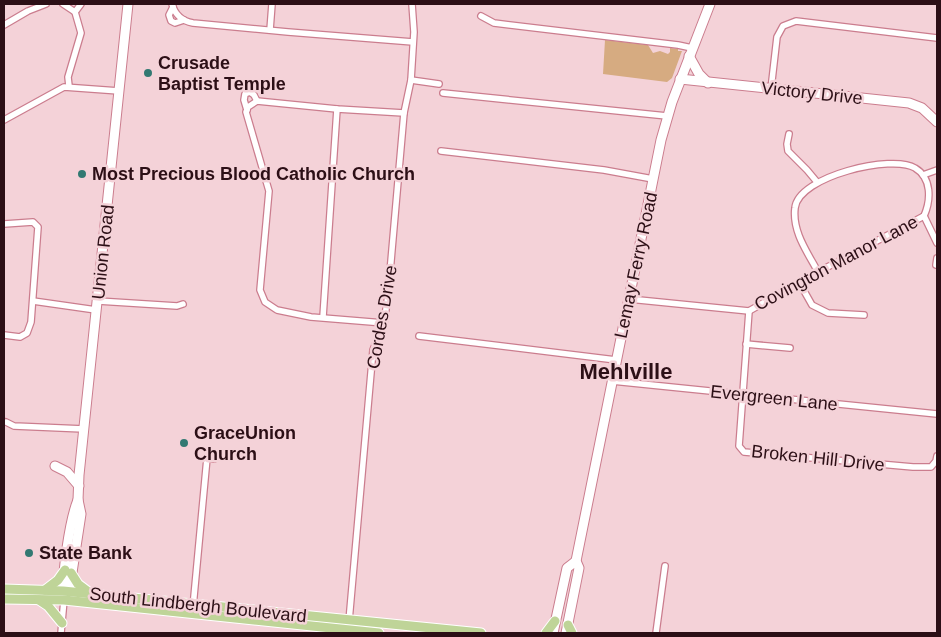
<svg xmlns="http://www.w3.org/2000/svg" width="941" height="637" font-family="Helvetica,sans-serif">
<rect width="100%" height="100%" fill="#f4d2d8"/>
<polygon fill="#d6ab81" points="605,40 648,45 653,53 660,51 668,54 670,52 670,48 678,49 678,51 682,51 672,78 667,82 603,74"/>
<g fill="none" stroke-linecap="round" stroke-linejoin="round">
<g stroke="#cb7d8e" stroke-width="8">
<g id="street">
<polyline points="63,4 75,12 81,33 68,77 69,86"/>
<path d="M 172,4 C 175,15 182,21 193,23 L 288,32 L 413,42"/>
<polyline points="173,7 169,15 171,21 175,23 184,20"/>
<polyline points="75,12 81,4"/>
<polyline points="481,16 494,23 678,45 692,48"/>
<polyline points="4,25 28,11 46,4"/>
<polyline points="270,30 272,4"/>
<polyline points="411,80 439,84"/>
<polyline points="771,89 777,37 783,26 796,21 937,38"/>
<polyline points="443,93 667,116"/>
<polyline points="247,110 244,100 245,94 250,92 254,95 257,101"/>
<polyline points="4,120 64,87 119,91"/>
<polyline points="789,134 787,144 788,151 807,170 817,182"/>
<polyline points="441,151 604,170 653,179"/>
<polyline points="923,175 937,170"/>
<polyline points="924,216 937,243"/>
<polyline points="4,224 33,222 38,227 31,322 27,333 20,337 4,335"/>
<polyline points="936,265 937,258"/>
<path d="M 818,272 C 808,253 792,232 795,208 C 798,176 893,154 915,168 C 932,178 931,200 924,216"/>
<polyline points="799,282 812,305 828,313 864,315"/>
<polyline points="629,299 749,311 818,272 924,216"/>
<polyline points="33,301 96,310"/>
<polyline points="98,301 177,306 183,304"/>
<polyline points="749,311 739,446 744,452 913,467 931,467 936,461 937,456"/>
<polyline points="323,317 337,109"/>
<polyline points="384,323 311,317 277,310 265,302 260,290 269,191 246,112 248,107 257,101 337,109 404,113"/>
<polyline points="419,336 616,360"/>
<polyline points="746,344 790,348"/>
<polyline points="612,381 937,414"/>
<polyline points="6,422 14,426 84,429"/>
<polyline points="193,607 207,458 214,459 215,453"/>
<polyline points="349,621 373,350 384,323 388,295 404,113 411,80 414,32 412,4"/>
<polyline points="61,633 64,600"/>
<polyline points="656,633 665,566"/>
</g>
</g>
<g stroke="#cb7d8e" stroke-width="11">
<g id="secondary">
<polyline points="689,56 699,74 708,83"/>
<polyline points="680,79 909,103 922,108 937,122"/>
<polyline points="55,466 67,472 79,486"/>
<path d="M 64,598 C 61,578 70,519 78,500"/>
<polyline points="66,598 69,592 81,514 78,500 79,475 128,4"/>
<polyline points="553,633 567,568 576,561"/>
<polyline points="566,633 579,568 576,561 661,140 672,102 710,4"/>
</g>
</g>
<g stroke="#fff" stroke-width="11">
<g id="primary">
<polyline points="71,573 78,584 90,593"/>
<polyline points="4,589 63,591 481,633"/>
<polyline points="45,590 58,580 65,570"/>
<polyline points="4,599 64,600 379,633"/>
<polyline points="39,600 48,606 62,623"/>
<polyline points="568,625 572,633"/>
<polyline points="546,633 555,621"/>
</g>
</g>
<use href="#street" stroke="#fff" stroke-width="5.5"/>
<use href="#secondary" stroke="#fff" stroke-width="9"/>
<use href="#primary" stroke="#bfd498" stroke-width="9"/>
</g>
<g fill="#327972" stroke="#f4d2d8" stroke-width="2">
<circle cx="148" cy="73" r="5"/>
<circle cx="82" cy="174" r="5"/>
<circle cx="184" cy="443" r="5"/>
<circle cx="29" cy="553" r="5"/>
</g>
<g text-anchor="middle" stroke-width="5" stroke-linejoin="round" paint-order="stroke">
<g font-size="18" font-weight="bold" fill="#2c0f16" stroke="#f4d2d8" text-anchor="start">
<text x="158" y="69">Crusade<tspan x="158" dy="21">Baptist Temple</tspan></text>
<text x="92" y="180">Most Precious Blood Catholic Church</text>
<text x="194" y="439">GraceUnion<tspan x="194" dy="21">Church</tspan></text>
<text x="39" y="559">State Bank</text>
</g>
<g font-size="18" fill="#2c0f16" stroke="#f4d2d8">
<text transform="translate(812 93) rotate(6)" y="6">Victory Drive</text>
<text transform="translate(103 252) rotate(-84)" y="6">Union Road</text>
<text transform="translate(836 263) rotate(-28)" y="6">Covington Manor Lane</text>
<text transform="translate(636 265) rotate(-78)" y="6">Lemay Ferry Road</text>
<text transform="translate(382 317) rotate(-80)" y="6">Cordes Drive</text>
<text transform="translate(774 398) rotate(6)" y="6">Evergreen Lane</text>
<text transform="translate(818 458) rotate(6)" y="6">Broken Hill Drive</text>
<text transform="translate(198 605) rotate(6)" y="6">South Lindbergh Boulevard</text>
</g>
<g font-size="22" font-weight="bold" fill="#2c0f16" stroke="#f4d2d8">
<text x="626" y="379">Mehlville</text>
</g>
</g>
<rect width="941" height="637" fill="none" stroke="#2c0f16" stroke-width="10"/>
</svg>
